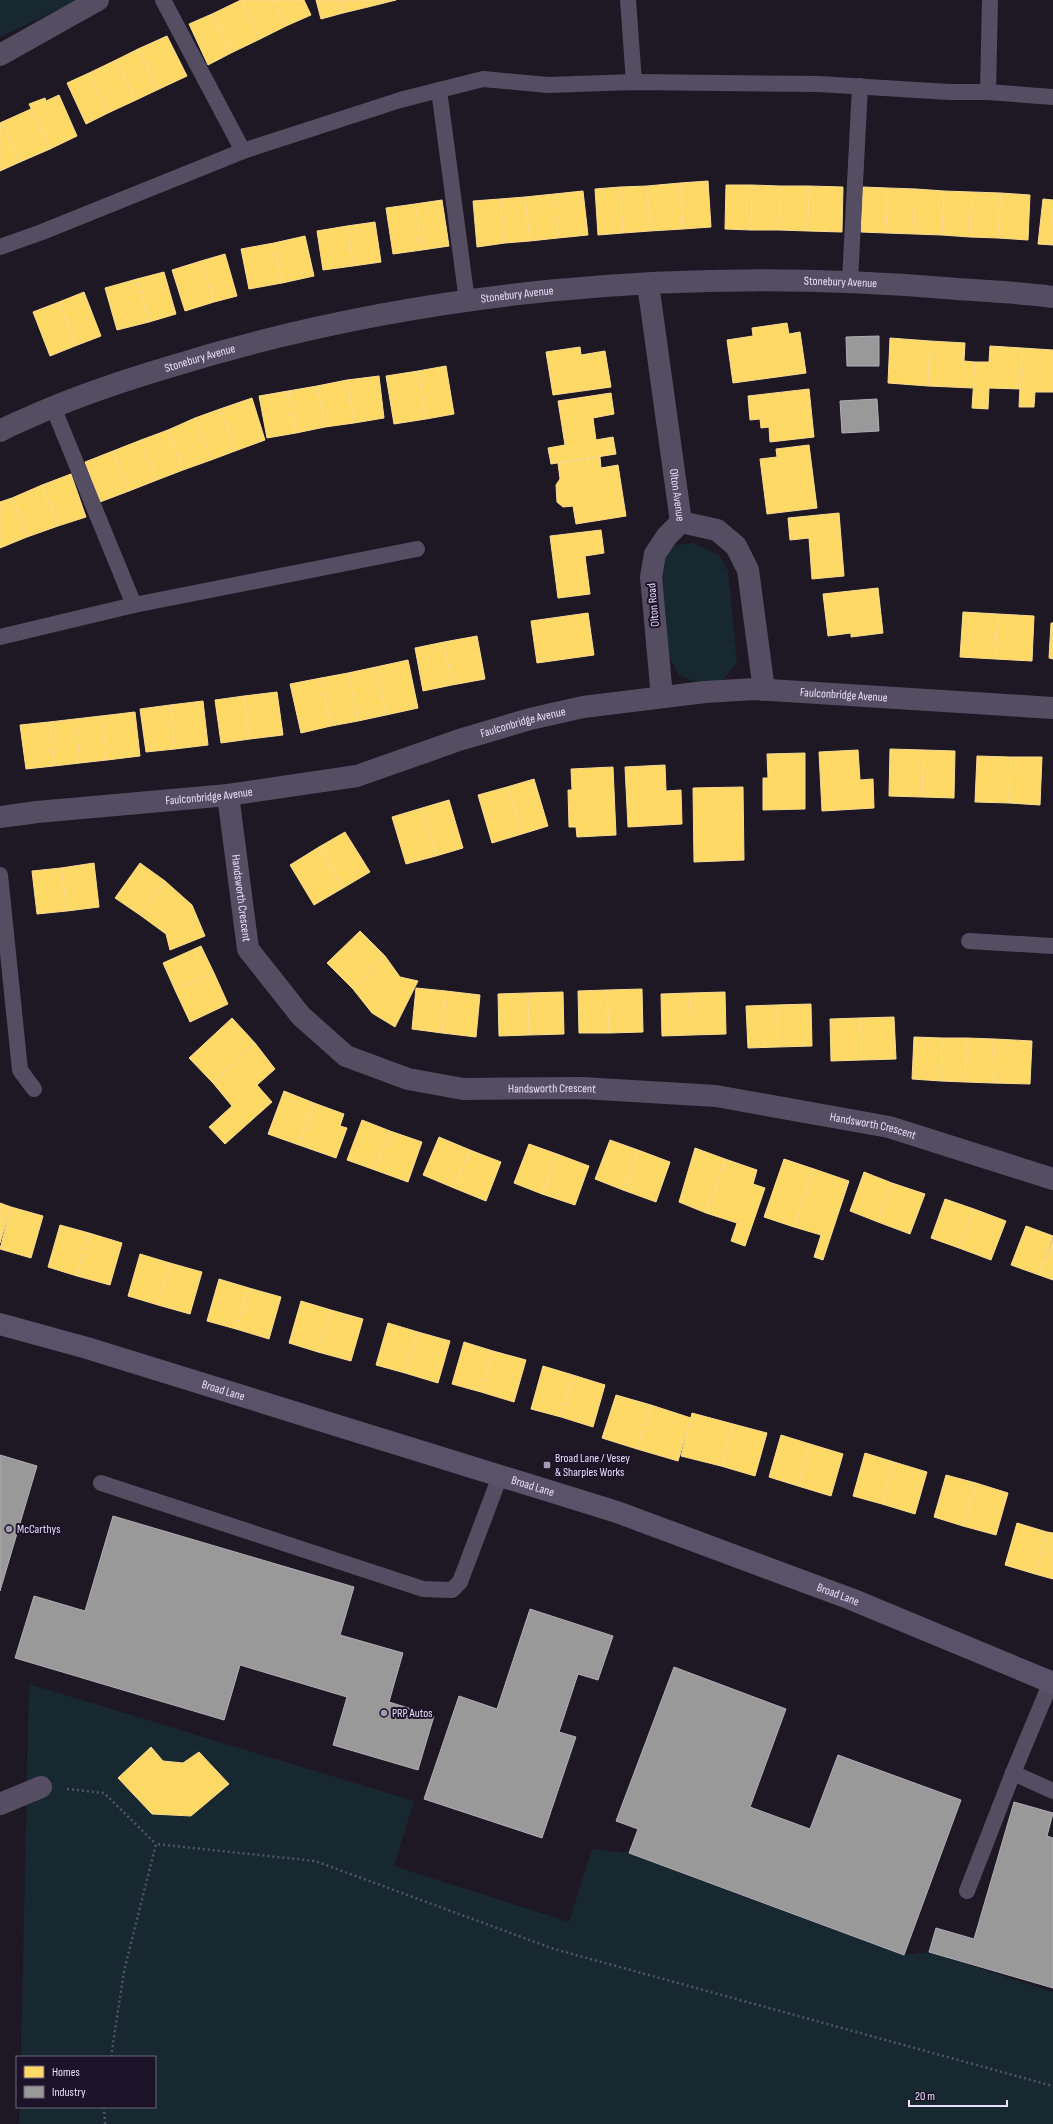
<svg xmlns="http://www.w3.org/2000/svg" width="1053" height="2124" font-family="'Sofia Sans Condensed',sans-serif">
<rect width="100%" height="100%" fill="#1e1824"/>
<g fill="#182830">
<polygon points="0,0 78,0 0,37"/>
<polygon points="693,543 719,555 728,571 737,663 722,681 700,683 679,675 668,655 657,573 668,546"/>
<polygon points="29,1684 414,1801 394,1866 569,1922 592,1849 629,1853 904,1955 929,1952 1053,1992 1053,2124 19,2124 20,2107 155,2107 155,2057 21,2057"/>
</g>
<g fill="#ffd966" stroke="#f9db93">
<polygon points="241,0 260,39 231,53 212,14"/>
<polygon points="241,0 274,0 286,26 260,39"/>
<polygon points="274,0 304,0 311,15 286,26"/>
<polygon points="316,0 340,0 343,13 321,19"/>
<polygon points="340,0 366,0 368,7 343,13"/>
<polygon points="366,0 396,0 368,7"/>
<polygon points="212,14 231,53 208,65 189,24"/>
<polygon points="167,36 187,76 157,90 138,49"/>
<polygon points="138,49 157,90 136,100 116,60"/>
<polygon points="116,60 136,100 108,113 89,73"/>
<polygon points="89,73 108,113 86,124 67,83"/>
<polygon points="59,95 77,136 50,149 29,104 45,98 46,101"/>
<polygon points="31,109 50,149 20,162 2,122"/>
<polygon points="2,122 20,162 0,171 0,123"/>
<polygon points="708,181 711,227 683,229 680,183"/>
<polygon points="680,183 683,229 650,231 647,186"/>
<polygon points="726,185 752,185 751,230 725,229"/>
<polygon points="752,185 780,186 779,230 751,230"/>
<polygon points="647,186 650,231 623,233 620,187"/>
<polygon points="780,186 809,186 808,231 779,230"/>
<polygon points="809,186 843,187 842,232 808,231"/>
<polygon points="620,187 623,233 598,235 595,189"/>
<polygon points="863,187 888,188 886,233 861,232"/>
<polygon points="888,188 916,189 914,234 886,233"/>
<polygon points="916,189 944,191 942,235 914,234"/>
<polygon points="583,191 588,235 558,238 554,194"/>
<polygon points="944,191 972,192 970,237 942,235"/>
<polygon points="972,192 1001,193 998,238 970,237"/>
<polygon points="1001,193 1030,195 1028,240 998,238"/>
<polygon points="554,194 558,238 530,241 525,197"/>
<polygon points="525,197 530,241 505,243 500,199"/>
<polygon points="500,199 505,243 477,247 473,201"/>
<polygon points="1043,199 1053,200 1053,245 1038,244"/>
<polygon points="442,200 449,246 422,250 415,204"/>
<polygon points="415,204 422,250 393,254 386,208"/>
<polygon points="375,222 381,262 353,266 347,226"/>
<polygon points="347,226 353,266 323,270 317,231"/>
<polygon points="305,236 314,276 282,283 274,243"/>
<polygon points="274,243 282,283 249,289 241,249"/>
<polygon points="225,254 237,296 214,302 201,261"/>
<polygon points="201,261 214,302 185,311 172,270"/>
<polygon points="164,272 176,314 149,322 137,279"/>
<polygon points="137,279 149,322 117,330 105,288"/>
<polygon points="84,292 101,336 75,346 59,302"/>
<polygon points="59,302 75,346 50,356 33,312"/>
<polygon points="787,323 789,334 800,332 806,373 733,383 727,340 753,336 752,328"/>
<polygon points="890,338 930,341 928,386 888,383"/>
<polygon points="930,341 965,343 964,361 975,362 973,388 928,386"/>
<polygon points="990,346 1022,348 1020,389 989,388 988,409 972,408 975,362 989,362"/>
<polygon points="580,347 581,355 605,351 611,387 553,395 546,352"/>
<polygon points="1022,348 1053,350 1053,392 1035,392 1034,407 1019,407"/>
<polygon points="446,366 454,414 426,419 418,371"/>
<polygon points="418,371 426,419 394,424 386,376"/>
<polygon points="379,376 384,418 354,423 347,380"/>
<polygon points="347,380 354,423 325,427 317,386"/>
<polygon points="317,386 325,427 296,433 288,391"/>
<polygon points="809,389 814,437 770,442 769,427 761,428 760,419 750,420 748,396"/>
<polygon points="288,391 296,433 267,438 259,396"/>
<polygon points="611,393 614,414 593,418 596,440 613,437 616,454 551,464 548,448 565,445 558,401"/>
<polygon points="252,398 265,440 235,451 220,409"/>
<polygon points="220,409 235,451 211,460 195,418"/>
<polygon points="195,418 211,460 183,470 168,430"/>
<polygon points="168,430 183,470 157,480 141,440"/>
<polygon points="141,440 157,480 129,491 113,451"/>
<polygon points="809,445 817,508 767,514 760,459 777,457 776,449"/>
<polygon points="113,451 129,491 100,502 85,462"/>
<polygon points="600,457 601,468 618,465 626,516 576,524 573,506 563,507 557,502 556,485 560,479 558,463"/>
<polygon points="71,474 86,517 58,526 42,485"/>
<polygon points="42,485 58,526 27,537 12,498"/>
<polygon points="12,498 27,537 0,548 0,502"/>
<polygon points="839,513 844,576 812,579 809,538 790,540 788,518"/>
<polygon points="601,530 604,553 585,556 590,594 558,598 550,536"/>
<polygon points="878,588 883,633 851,637 851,633 828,636 823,594"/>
<polygon points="963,612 998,614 995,659 960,657"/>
<polygon points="588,613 594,655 537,663 531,621"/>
<polygon points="998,614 1034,616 1032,661 995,659"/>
<polygon points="1051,623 1053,623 1053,659 1049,658"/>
<polygon points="477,636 485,679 452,685 444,642"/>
<polygon points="444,642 452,685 423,691 415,648"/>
<polygon points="408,660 418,708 386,715 376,667"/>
<polygon points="376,667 386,715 358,721 348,673"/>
<polygon points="348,673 358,721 331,726 321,678"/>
<polygon points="321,678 331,726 301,733 290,684"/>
<polygon points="277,692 283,735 250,739 244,696"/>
<polygon points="244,696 250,739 221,743 215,700"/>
<polygon points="203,701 208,745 175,749 170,705"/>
<polygon points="170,705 175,749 146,752 140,709"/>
<polygon points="135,712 140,756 107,760 101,716"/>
<polygon points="101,716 107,760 80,763 75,719"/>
<polygon points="75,719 80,763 54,766 49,722"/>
<polygon points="49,722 54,766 26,769 20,725"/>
<polygon points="890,749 924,750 922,797 889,796"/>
<polygon points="858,750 860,780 873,779 874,808 822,811 819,752"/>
<polygon points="924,750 955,751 954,798 922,797"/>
<polygon points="805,753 805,809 763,810 763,778 768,778 767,754"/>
<polygon points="977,756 1010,757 1009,803 975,802"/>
<polygon points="1010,757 1042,757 1040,805 1009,803"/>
<polygon points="665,765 666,791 681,790 682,824 628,827 625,767"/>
<polygon points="613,767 616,835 577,837 576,827 569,827 568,790 572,790 571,769"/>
<polygon points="534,779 548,826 522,834 507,787"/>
<polygon points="507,787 522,834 492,843 478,795"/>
<polygon points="743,787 744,860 694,862 693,788"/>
<polygon points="449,800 463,848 436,856 422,808"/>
<polygon points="422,808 436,856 406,864 392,817"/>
<polygon points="345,832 370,872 343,888 319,847"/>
<polygon points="319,847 343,888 314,905 290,865"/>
<polygon points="94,863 99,907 67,911 61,868"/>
<polygon points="140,863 165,881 140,915 115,898"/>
<polygon points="61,868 67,911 37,914 32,871"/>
<polygon points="165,881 192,905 205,936 170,950 166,934 140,915"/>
<polygon points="360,931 385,956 353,989 327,963"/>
<polygon points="201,946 214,973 175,990 163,963"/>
<polygon points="385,956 400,977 418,981 395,1027 372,1013 353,989"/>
<polygon points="214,973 228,1004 190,1022 175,990"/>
<polygon points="416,988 446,991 442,1033 412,1029"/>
<polygon points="642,989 643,1032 609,1033 607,990"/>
<polygon points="607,990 609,1033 579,1033 578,991"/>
<polygon points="446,991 480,995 476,1037 442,1033"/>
<polygon points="563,992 564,1034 529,1035 528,993"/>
<polygon points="725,992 726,1034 692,1035 690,993"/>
<polygon points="528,993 529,1035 499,1036 498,994"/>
<polygon points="690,993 692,1035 662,1036 661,994"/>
<polygon points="811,1004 812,1046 778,1047 776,1005"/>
<polygon points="776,1005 778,1047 748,1048 746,1006"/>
<polygon points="894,1017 896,1059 862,1060 860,1018"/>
<polygon points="232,1018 255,1043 213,1083 189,1058"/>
<polygon points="860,1018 862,1060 831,1061 830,1019"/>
<polygon points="914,1037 942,1038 941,1081 912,1079"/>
<polygon points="942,1038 967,1038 965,1082 941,1081"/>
<polygon points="967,1038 995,1039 993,1083 965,1082"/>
<polygon points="995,1039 1032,1041 1030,1084 993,1083"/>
<polygon points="255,1043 275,1069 257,1085 272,1102 225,1144 209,1127 232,1106 213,1083"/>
<polygon points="284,1091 314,1103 299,1145 268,1134"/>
<polygon points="314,1103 344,1114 340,1126 347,1128 336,1158 299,1145"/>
<polygon points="362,1120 390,1131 375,1170 347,1160"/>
<polygon points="390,1131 422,1142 408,1182 375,1170"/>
<polygon points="439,1137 470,1150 454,1188 423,1175"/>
<polygon points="610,1140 638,1150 623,1190 595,1179"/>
<polygon points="529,1144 557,1154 542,1194 514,1183"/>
<polygon points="695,1148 725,1159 706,1213 679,1202"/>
<polygon points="470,1150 501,1162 486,1201 454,1188"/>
<polygon points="638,1150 670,1162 656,1202 623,1190"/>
<polygon points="557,1154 589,1166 575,1205 542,1194"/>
<polygon points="725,1159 757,1170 753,1184 765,1188 745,1246 731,1241 737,1223 706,1213"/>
<polygon points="784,1159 814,1169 794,1227 764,1217"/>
<polygon points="814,1169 849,1181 823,1260 814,1257 821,1235 794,1227"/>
<polygon points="864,1172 892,1183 878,1222 850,1211"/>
<polygon points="892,1183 925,1194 910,1234 878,1222"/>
<polygon points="945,1199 974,1209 959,1248 931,1238"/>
<polygon points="0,1203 11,1207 0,1243"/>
<polygon points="11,1207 43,1216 31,1258 0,1249"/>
<polygon points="974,1209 1006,1221 991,1260 959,1248"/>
<polygon points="60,1225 89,1233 77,1276 48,1267"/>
<polygon points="1026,1226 1053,1236 1039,1275 1011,1265"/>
<polygon points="89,1233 122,1243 110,1285 77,1276"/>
<polygon points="1053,1239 1053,1280 1039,1275"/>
<polygon points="140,1254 170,1263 158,1305 128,1296"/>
<polygon points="170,1263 202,1272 190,1314 158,1305"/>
<polygon points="219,1279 249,1288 236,1329 207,1321"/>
<polygon points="249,1288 281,1297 269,1339 236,1329"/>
<polygon points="301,1301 331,1310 318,1352 289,1343"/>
<polygon points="331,1310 363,1319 351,1361 318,1352"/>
<polygon points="388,1323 418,1332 405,1373 376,1365"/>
<polygon points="418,1332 450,1341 438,1383 405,1373"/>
<polygon points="464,1342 493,1351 481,1392 452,1384"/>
<polygon points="493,1351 526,1360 514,1402 481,1392"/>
<polygon points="543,1366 573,1375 561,1417 531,1409"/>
<polygon points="573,1375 605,1385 593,1427 561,1417"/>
<polygon points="616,1395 651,1405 637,1449 602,1438"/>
<polygon points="651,1405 691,1418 678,1461 637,1449"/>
<polygon points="692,1413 733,1424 721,1466 681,1456"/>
<polygon points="733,1424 767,1433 755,1476 721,1466"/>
<polygon points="781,1435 810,1444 798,1486 769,1477"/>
<polygon points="810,1444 843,1454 831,1496 798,1486"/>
<polygon points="865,1453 894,1462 882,1504 853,1496"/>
<polygon points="894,1462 927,1472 915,1514 882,1504"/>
<polygon points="946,1475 976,1483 963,1526 934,1517"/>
<polygon points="976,1483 1008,1493 996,1535 963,1526"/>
<polygon points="1017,1523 1047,1532 1035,1574 1005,1565"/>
<polygon points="1047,1532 1053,1533 1053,1579 1035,1574"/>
<polygon points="151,1747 163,1761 183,1763 199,1752 229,1784 191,1816 152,1814 118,1778"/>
</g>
<g fill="#999" stroke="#b1aeb7">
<polygon points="879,336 879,366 847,366 846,337"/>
<polygon points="877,399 879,431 842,433 840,401"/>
<polygon points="0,1455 37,1466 0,1591"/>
<polygon points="113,1516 354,1587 340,1635 403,1653 389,1702 434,1716 418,1770 333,1745 347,1697 240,1665 224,1720 15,1658 34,1596 85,1611"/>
<polygon points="530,1609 613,1636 598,1680 578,1674 559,1732 576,1737 542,1838 424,1799 459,1696 497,1709"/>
<polygon points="674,1667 786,1709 750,1807 810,1829 838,1755 961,1800 904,1955 629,1853 638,1829 616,1821"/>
<polygon points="1014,1802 1053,1813 1047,1836 1053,1838 1053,1988 929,1952 936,1928 974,1939"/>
</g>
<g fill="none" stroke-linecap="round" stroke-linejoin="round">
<g stroke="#515565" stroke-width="2.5" stroke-dasharray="2 3" stroke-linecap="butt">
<polyline points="67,1789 104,1793 156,1844"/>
<polyline points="111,2057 124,1971 156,1844 315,1861 554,1949 1053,2086"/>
<polyline points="104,2107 105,2124"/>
</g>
<g stroke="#554e63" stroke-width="16">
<polyline points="628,0 634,82"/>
<polyline points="439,90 467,301"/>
<polyline points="988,92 990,0"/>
<polyline points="243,151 400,100 483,79 548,85 634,82 819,84 949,92 988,92 1053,97"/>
<polyline points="0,247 42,232 243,151 163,0"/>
<polyline points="850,281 860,86"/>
<polyline points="53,407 134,605 417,549"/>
<polyline points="0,637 134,605"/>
<polyline points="0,875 20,1070 34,1089"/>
<polyline points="969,941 1053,946"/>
<polyline points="101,1483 423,1589 452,1590 460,1582 500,1476"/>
<polyline points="1013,1773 1051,1682"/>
<polyline points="967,1891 1013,1773 1053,1791"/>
</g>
<g stroke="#554e63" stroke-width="22">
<polyline points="0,55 98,0"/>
<path id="s1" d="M 648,284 L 681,522"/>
<path id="s2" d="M 0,431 C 12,424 26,419 39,413 C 81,395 122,381 166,368 C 414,290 687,266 945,288 C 981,291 1017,292 1053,297"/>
<polyline points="681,522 717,530 736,546 748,570 764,690"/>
<polyline points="662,697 651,577 655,554 667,536 681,522"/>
<path id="s3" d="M 228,795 L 248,949 L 301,1016 L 346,1056 L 408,1079 L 463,1089 L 582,1088 L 716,1096 L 889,1127 L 1053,1179"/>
<path id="s4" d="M 0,817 L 37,812 L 228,795 L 357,776 L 459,740 L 530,719 L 583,707 L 705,692 L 755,689 L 1053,708"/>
<polyline points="0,1804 41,1787"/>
</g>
<path stroke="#5a5269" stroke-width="22" id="s5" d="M 0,1324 L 87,1348 L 617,1512 L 851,1599 L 1053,1683"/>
</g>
<g fill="#a399b0" stroke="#1d1329" stroke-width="1.5">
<rect x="543" y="1461" width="8" height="8" rx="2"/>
<circle cx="9" cy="1529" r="4"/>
<circle cx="384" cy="1713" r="4"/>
</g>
<g text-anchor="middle" stroke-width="4" stroke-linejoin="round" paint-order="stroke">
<g font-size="12" fill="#eadffc" stroke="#1d1329">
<text dy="4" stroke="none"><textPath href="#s2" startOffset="861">Stonebury Avenue</textPath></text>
<text dy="4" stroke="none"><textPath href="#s2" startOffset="537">Stonebury Avenue</textPath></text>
<text dy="4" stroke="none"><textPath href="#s2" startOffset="213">Stonebury Avenue</textPath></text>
<text dy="4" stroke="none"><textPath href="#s1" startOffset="213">Olton Avenue</textPath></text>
<text transform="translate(653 605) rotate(-95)" y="4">Olton Road</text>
<text dy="4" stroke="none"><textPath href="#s4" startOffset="858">Faulconbridge Avenue</textPath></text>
<text dy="4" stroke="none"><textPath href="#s4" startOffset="534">Faulconbridge Avenue</textPath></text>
<text dy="4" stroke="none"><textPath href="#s4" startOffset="210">Faulconbridge Avenue</textPath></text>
<text dy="4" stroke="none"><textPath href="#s3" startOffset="104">Handsworth Crescent</textPath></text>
<text dy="4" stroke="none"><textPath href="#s3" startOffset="512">Handsworth Crescent</textPath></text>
<text dy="4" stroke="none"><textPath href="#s3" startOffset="836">Handsworth Crescent</textPath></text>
<text dy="4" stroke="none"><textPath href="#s5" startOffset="233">Broad Lane</textPath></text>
<text dy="4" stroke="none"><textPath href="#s5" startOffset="557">Broad Lane</textPath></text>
<text dy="4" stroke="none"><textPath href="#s5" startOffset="881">Broad Lane</textPath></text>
</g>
<g font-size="12" fill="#eadffc" stroke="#1d1329" text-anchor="start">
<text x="555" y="1462">Broad Lane / Vesey<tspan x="555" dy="14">&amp; Sharples Works</tspan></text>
<text x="17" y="1533">McCarthys</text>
<text x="392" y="1717">PRP Autos</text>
</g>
</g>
<rect x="16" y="2056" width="140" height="52" fill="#1d1329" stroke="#6f657d"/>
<rect x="24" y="2066" width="20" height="12" fill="#ffd966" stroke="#6f657d"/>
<text x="52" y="2076" font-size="12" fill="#eadffc">Homes</text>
<rect x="24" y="2086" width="20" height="12" fill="#999999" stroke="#6f657d"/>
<text x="52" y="2096" font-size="12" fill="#eadffc">Industry</text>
<path d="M909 2100v6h98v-6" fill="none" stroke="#eadffc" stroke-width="2"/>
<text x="915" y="2100" font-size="12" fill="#eadffc" stroke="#1d1329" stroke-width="3" paint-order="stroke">20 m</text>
</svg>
